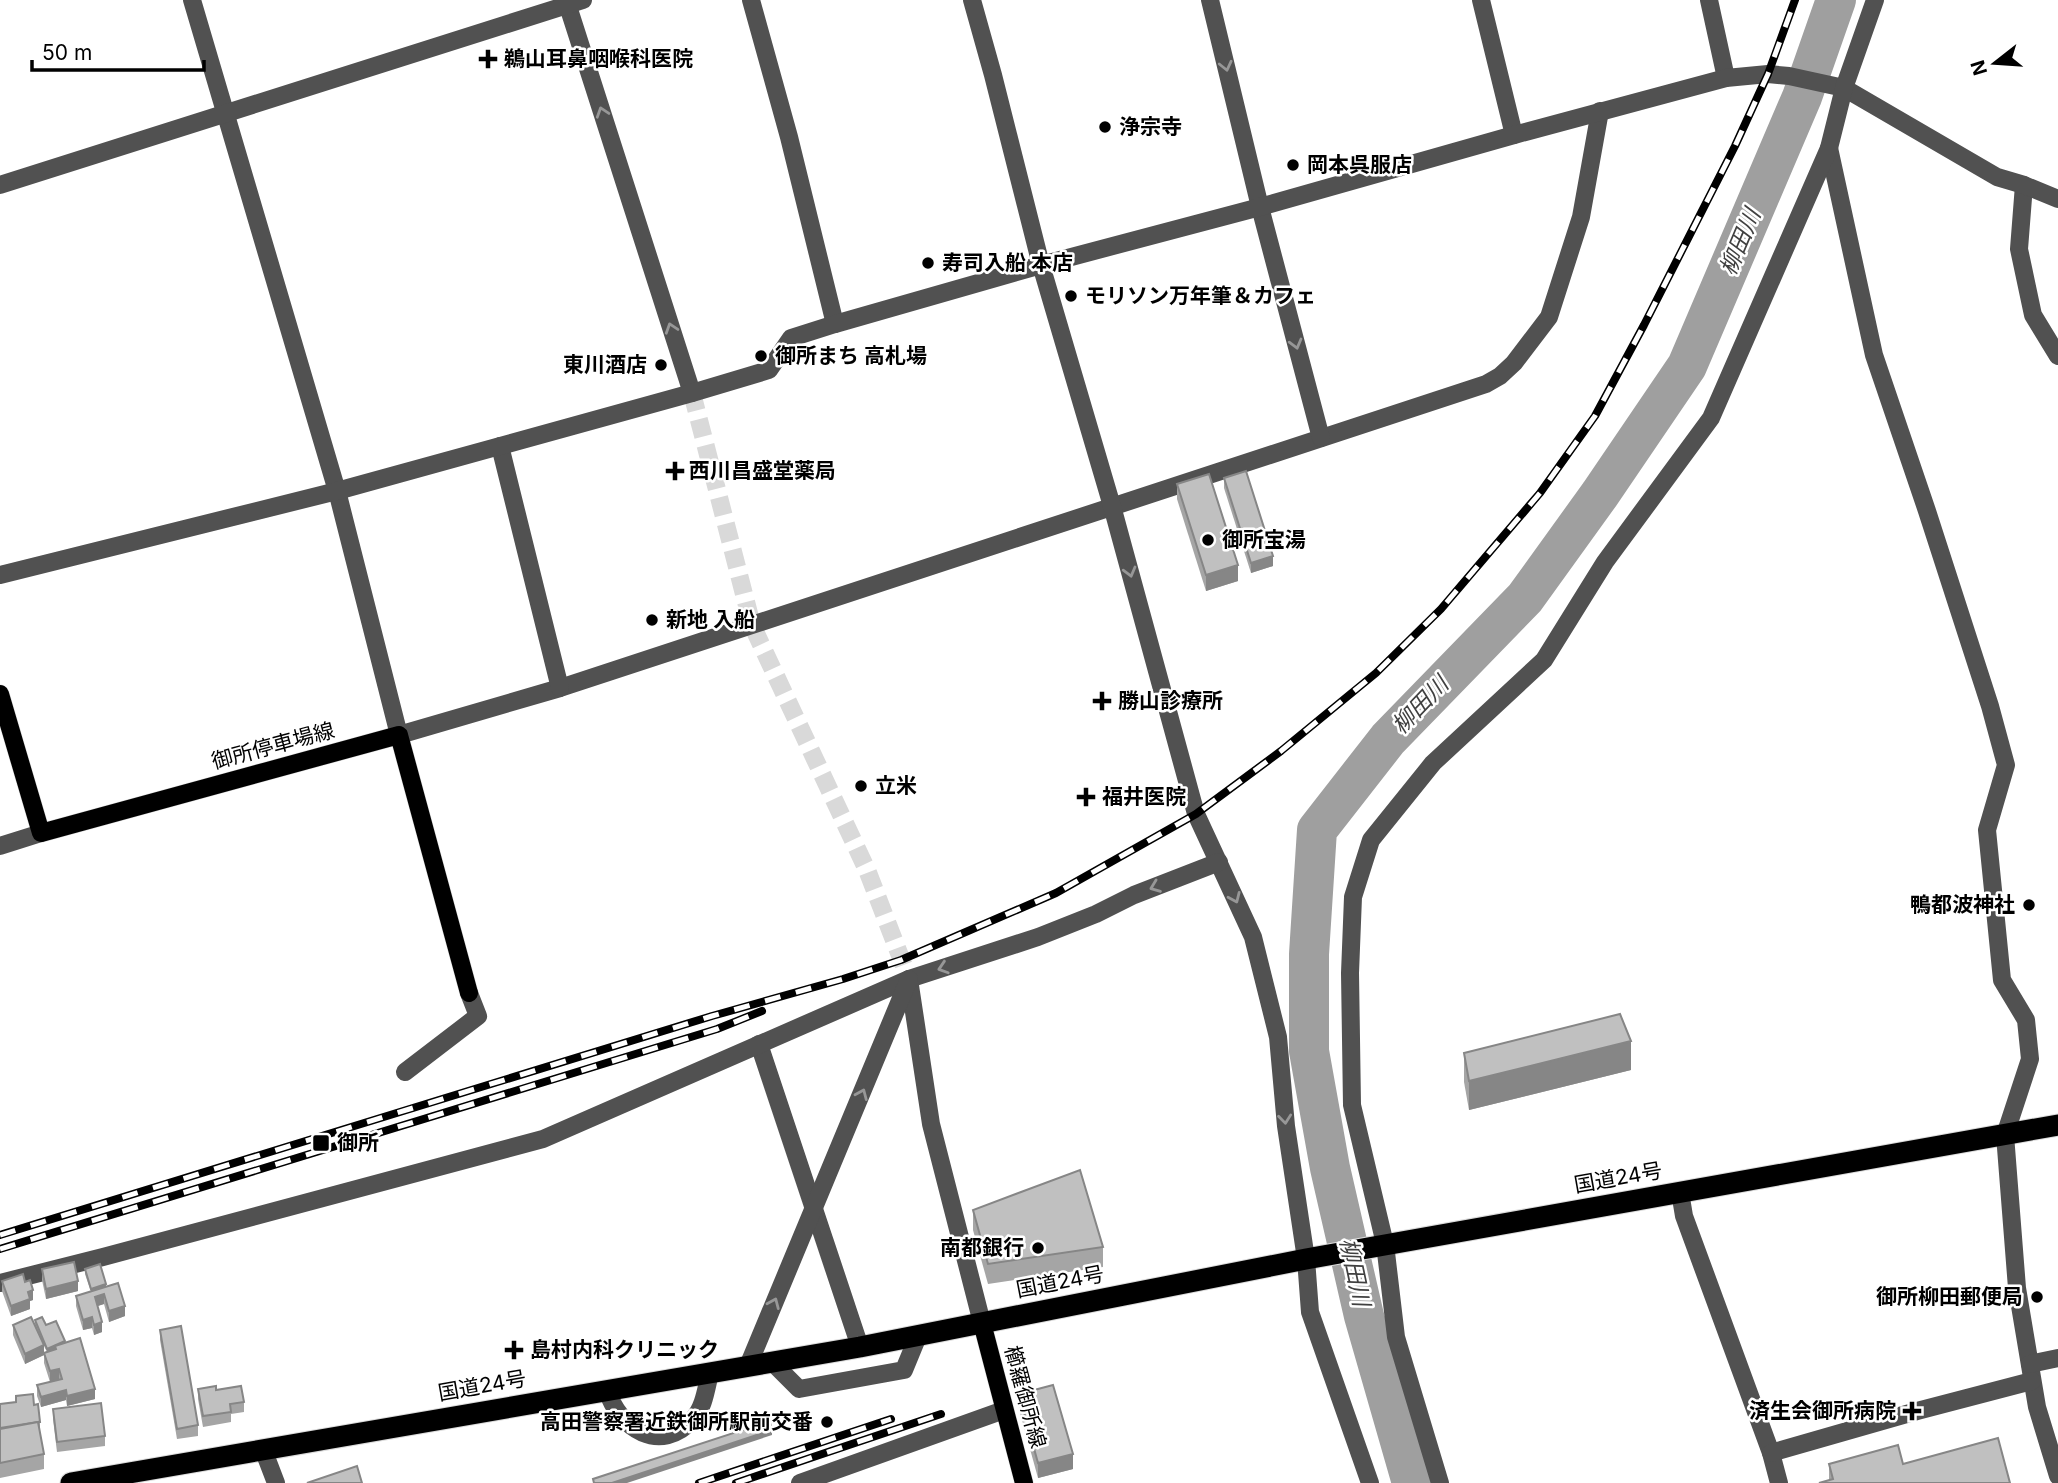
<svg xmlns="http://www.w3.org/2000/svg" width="2058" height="1483" font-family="Inter,'Noto Sans JP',sans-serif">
<rect width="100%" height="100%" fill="#fff"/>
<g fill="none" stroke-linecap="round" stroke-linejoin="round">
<polyline stroke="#9f9f9f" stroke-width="40" points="1412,1483 1364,1316 1330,1168 1309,1051 1309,954 1317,830 1388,739 1525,598 1600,494 1687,366 1802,97 1836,0"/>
<polyline stroke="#d9d9d9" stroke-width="18" stroke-dasharray="18 9" stroke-linecap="butt" points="692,393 752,625 867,870 909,979"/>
<g stroke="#dbdbdb" stroke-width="19">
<g id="major">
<polyline points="0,694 41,833 399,735 469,993"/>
<polyline points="982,1323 1024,1483"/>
</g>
</g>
<g stroke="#dbdbdb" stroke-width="23">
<polyline id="highway" points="71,1483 860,1347 1306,1259 2058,1125"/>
</g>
<g stroke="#515151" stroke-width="18">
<polyline points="192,0 337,491 399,735 560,688 1486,384 1500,376 1514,363 1549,317 1581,217 1600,111"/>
<polyline points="566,0 692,393"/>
<polyline points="751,0 789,137 835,324"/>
<polyline points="972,0 993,75 1041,265 1112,506 1196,814 1253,937 1278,1037 1286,1126 1306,1259 1310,1312 1370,1483"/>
<polyline points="1210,0 1260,207 1321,438"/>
<polyline points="1481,0 1514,135"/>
<polyline points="1709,0 1726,78"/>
<polyline points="1829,148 1874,355 1927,511 1990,706 2006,765 1987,830 2002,980 2026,1020 2030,1059 2005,1135 2017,1288 2037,1407 2058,1476"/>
<polyline points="0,185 583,0"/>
<polyline points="2024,185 2019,249 2033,315 2058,356"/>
<polyline points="500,446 560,688"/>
<polyline points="0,575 337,491 692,393 769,370 791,338 835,324 1041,265 1260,207 1514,135 1726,78 1768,74 1789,76 1844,88 1997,177 2024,185 2058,199"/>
<polyline points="0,846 41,833"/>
<polyline points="909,979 931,1124 982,1323"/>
<polyline points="759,1044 860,1347"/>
<polyline points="405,1072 478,1016 469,993"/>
<polyline points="1680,1192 1684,1216 1771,1453 1779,1483"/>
<polyline points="0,1283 103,1257 543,1139 909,979 1038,937 1096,914 1134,895 1219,862"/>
<polyline points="772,1362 799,1389 904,1370 918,1336"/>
<polyline points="2030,1364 2058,1358"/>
<polyline points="748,1366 909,979"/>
<path d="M 607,1390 C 619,1429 661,1455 693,1419 C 704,1408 706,1389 710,1373"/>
<polyline points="263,1449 276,1483"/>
<polyline points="1771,1453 1917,1411 2032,1381"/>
<polyline points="800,1483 1004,1410"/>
<polyline points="1440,1483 1396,1337 1385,1244 1352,1105 1350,973 1353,897 1371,840 1433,763 1544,660 1605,562 1711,418 1829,148 1844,88 1875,0"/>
</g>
<use href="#major" stroke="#000" stroke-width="18"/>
<use href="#highway" stroke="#000" stroke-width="21"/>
<g stroke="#000" stroke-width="8">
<g id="rail">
<polyline points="0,1235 712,1016 843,979 901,960 1056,893 1196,814 1281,751 1376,673 1441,609 1540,493 1595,416 1644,325 1735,146 1768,74 1795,0"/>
<polyline points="0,1249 717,1029 762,1011"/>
<polyline points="699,1483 891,1419"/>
<polyline points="736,1483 941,1414"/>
</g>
</g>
<use href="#rail" stroke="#fff" stroke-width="5" stroke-dasharray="16" stroke-linecap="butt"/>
</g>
<g fill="#a5a5a5">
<polygon points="1224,478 1273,566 1251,573 1224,488"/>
<polygon points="1177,484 1238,581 1206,591 1177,499"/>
<polygon points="1464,1053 1631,1070 1469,1110 1464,1082"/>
<polygon points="973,1210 1103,1247 1103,1267 988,1284 973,1230"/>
<polygon points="42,1269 78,1291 46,1299 42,1280"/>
<polygon points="85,1269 106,1287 125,1316 109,1322 104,1304 97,1306 102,1332 94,1335 92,1328 83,1330 76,1306 76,1296 91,1292 85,1274"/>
<polygon points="2,1281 25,1282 33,1300 30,1301 30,1309 11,1316 2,1291"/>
<polygon points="35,1320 46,1325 65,1343 95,1399 67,1406 66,1400 41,1407 37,1396 37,1385 59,1379 50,1382 44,1363 44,1353 47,1352 44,1346 44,1355 25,1364 13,1335 13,1325 35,1324"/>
<polygon points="160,1330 198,1425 198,1436 177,1439 160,1340"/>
<polygon points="198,1389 216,1390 244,1402 244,1412 231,1414 231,1422 203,1427 198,1399"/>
<polygon points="1019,1394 1073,1469 1038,1478 1019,1409"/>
<polygon points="16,1396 34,1405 40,1422 40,1433 44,1454 44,1469 0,1478 0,1404 16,1402"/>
<polygon points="53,1409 105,1436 105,1446 57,1452 53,1419"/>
<polygon points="1829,1464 1903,1464 1829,1480"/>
</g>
<g fill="#868686">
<polygon points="1273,556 1273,566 1251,573 1251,563"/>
<polygon points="1238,565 1238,581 1206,591 1206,575"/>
<polygon points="1631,1041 1631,1070 1469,1110 1469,1081"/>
<polygon points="78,1281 78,1291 46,1299 46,1289"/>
<polygon points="106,1284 106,1289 91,1294 91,1289"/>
<polygon points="33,1290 33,1300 30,1301 30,1309 11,1316 11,1306 28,1292"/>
<polygon points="104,1294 104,1304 95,1307 95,1297"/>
<polygon points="125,1306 125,1316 109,1322 109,1311"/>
<polygon points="92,1317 92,1328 83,1330 83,1320"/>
<polygon points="102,1322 102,1332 94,1335 94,1325"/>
<polygon points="65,1341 65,1346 55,1346 55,1351 47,1354 47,1349"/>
<polygon points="44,1345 44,1355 25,1364 25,1354"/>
<polygon points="59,1369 59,1379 50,1382 50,1371"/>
<polygon points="95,1389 95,1399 67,1406 67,1396"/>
<polygon points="66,1390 66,1400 41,1407 41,1397"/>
<polygon points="772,1430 772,1435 627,1483 612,1483"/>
<polygon points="1073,1454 1073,1469 1038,1478 1038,1463"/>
</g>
<g fill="#c0c0c0" stroke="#868686" stroke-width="2">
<polygon points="1246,471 1273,556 1251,563 1224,478"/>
<polygon points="1209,474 1238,565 1206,575 1177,484"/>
<polygon points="1620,1014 1631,1041 1469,1081 1464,1053"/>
<polygon points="1080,1170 1103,1247 988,1264 973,1210"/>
<polygon points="74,1262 78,1281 46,1289 42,1269"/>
<polygon points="100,1264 106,1284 91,1289 85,1269"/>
<polygon points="23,1274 25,1282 30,1280 33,1290 28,1292 30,1299 11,1306 2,1281"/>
<polygon points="118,1283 125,1306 109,1311 104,1294 95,1297 102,1322 94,1325 92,1317 83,1320 76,1296"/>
<polygon points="31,1317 44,1345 25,1354 13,1325"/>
<polygon points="42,1317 46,1325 56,1321 65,1341 47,1349 35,1320"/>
<polygon points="181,1326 198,1425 177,1429 160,1330"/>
<polygon points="80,1338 95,1389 67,1396 66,1390 41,1397 37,1385 62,1379 59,1369 50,1371 44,1353 56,1349 55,1346"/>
<polygon points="1053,1385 1073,1454 1038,1463 1019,1394"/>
<polygon points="216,1386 216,1390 241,1386 244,1402 230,1404 231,1412 203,1416 198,1389"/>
<polygon points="33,1394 34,1405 38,1404 40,1422 38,1422 0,1428 0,1404 16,1402 16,1396"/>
<polygon points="101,1403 105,1436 57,1442 53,1409"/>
<polygon points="770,1421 772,1430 612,1483 594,1483 593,1479"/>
<polygon points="38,1422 44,1454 0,1463 0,1429"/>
<polygon points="1998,1438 2010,1483 1819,1483 1833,1479 1829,1464 1898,1445 1903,1464"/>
<polygon points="357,1466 362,1483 307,1483"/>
</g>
<defs><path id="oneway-chevron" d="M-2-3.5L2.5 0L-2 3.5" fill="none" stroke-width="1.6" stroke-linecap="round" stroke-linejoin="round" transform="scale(1.75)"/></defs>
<g stroke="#979797">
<use href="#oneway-chevron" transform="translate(1226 66) rotate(77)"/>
<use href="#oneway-chevron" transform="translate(602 112) rotate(-108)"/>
<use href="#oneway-chevron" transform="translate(671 328) rotate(-108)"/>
<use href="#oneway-chevron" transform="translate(1296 344) rotate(75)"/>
<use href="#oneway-chevron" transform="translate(1130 572) rotate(75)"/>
<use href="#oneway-chevron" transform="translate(1155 887) rotate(159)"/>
<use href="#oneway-chevron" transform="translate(1235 898) rotate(66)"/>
<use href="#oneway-chevron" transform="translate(943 968) rotate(162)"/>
<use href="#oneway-chevron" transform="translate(862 1094) rotate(-67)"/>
<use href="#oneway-chevron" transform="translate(1285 1119) rotate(84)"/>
<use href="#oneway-chevron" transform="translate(774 1303) rotate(-67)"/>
</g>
<g fill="#000" stroke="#fff" stroke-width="2.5">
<path d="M484.5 48.5h7v7h7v7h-7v7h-7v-7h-7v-7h7z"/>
<circle cx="1105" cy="127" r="7"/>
<circle cx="1293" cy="165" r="7"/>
<circle cx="928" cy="263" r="7"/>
<circle cx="1071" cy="296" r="7"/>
<circle cx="761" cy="356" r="7"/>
<circle cx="661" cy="365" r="7"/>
<path d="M671.5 460.5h7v7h7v7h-7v7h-7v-7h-7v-7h7z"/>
<circle cx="1208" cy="540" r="7"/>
<circle cx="652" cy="620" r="7"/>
<path d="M1098.5 690.5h7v7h7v7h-7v7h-7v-7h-7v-7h7z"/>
<circle cx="861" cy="786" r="7"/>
<path d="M1082.5 786.5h7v7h7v7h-7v7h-7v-7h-7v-7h7z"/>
<circle cx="2029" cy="905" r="7"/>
<rect x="312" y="1134" width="18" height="18" rx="3.5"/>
<circle cx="1038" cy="1248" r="7"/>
<circle cx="2037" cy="1297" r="7"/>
<path d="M510.5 1339.5h7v7h7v7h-7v7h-7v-7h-7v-7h7z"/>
<path d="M1908.5 1400.5h7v7h7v7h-7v7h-7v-7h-7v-7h7z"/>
<circle cx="827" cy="1422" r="7"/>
</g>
<g text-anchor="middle" stroke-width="5" stroke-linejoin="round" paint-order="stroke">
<g font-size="21" font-weight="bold" fill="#000" stroke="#fff" text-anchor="start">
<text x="504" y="66">鵜山耳鼻咽喉科医院</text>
<text x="1119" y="134">浄宗寺</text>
<text x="1307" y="172">岡本呉服店</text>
<text x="942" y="270">寿司入船 本店</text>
<text x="1085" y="303">モリソン万年筆＆カフェ</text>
<text x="775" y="363">御所まち 高札場</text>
<text x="647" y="372" text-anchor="end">東川酒店</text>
<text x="689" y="478">西川昌盛堂薬局</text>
<text x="1222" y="547">御所宝湯</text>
<text x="666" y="627">新地 入船</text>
<text x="1118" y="708">勝山診療所</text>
<text x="875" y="793">立米</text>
<text x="1102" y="804">福井医院</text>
<text x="2015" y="912" text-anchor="end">鴨都波神社</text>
<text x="337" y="1150">御所</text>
<text x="1024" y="1255" text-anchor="end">南都銀行</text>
<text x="2023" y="1304" text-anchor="end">御所柳田郵便局</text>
<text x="530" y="1357">島村内科クリニック</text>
<text x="1896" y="1418" text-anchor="end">済生会御所病院</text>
<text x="813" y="1429" text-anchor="end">高田警察署近鉄御所駅前交番</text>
</g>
<g font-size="21" fill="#000" stroke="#fff">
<text transform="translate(273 746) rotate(-15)" y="7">御所停車場線</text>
<text transform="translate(1618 1178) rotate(-10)" y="7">国道24号</text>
<text transform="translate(1060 1282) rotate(-11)" y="7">国道24号</text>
<text transform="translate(482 1386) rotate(-10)" y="7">国道24号</text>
<text transform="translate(1025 1397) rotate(75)" y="7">櫛羅御所線</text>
</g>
<g font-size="23" font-style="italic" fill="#404040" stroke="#fff">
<text transform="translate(1740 242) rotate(-67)" y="8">柳田川</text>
<text transform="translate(1420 705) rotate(-46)" y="8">柳田川</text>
<text transform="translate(1355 1272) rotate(78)" y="8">柳田川</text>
</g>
</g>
<g transform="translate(1995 63) rotate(253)" stroke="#ffffff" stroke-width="5" paint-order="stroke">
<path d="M0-5L12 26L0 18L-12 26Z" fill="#000000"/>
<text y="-10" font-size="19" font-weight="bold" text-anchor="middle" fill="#000000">N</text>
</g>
<path d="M32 60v10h172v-10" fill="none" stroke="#000000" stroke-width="3.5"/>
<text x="42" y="60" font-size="21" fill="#000000" stroke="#ffffff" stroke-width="5" paint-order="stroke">50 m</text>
</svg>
